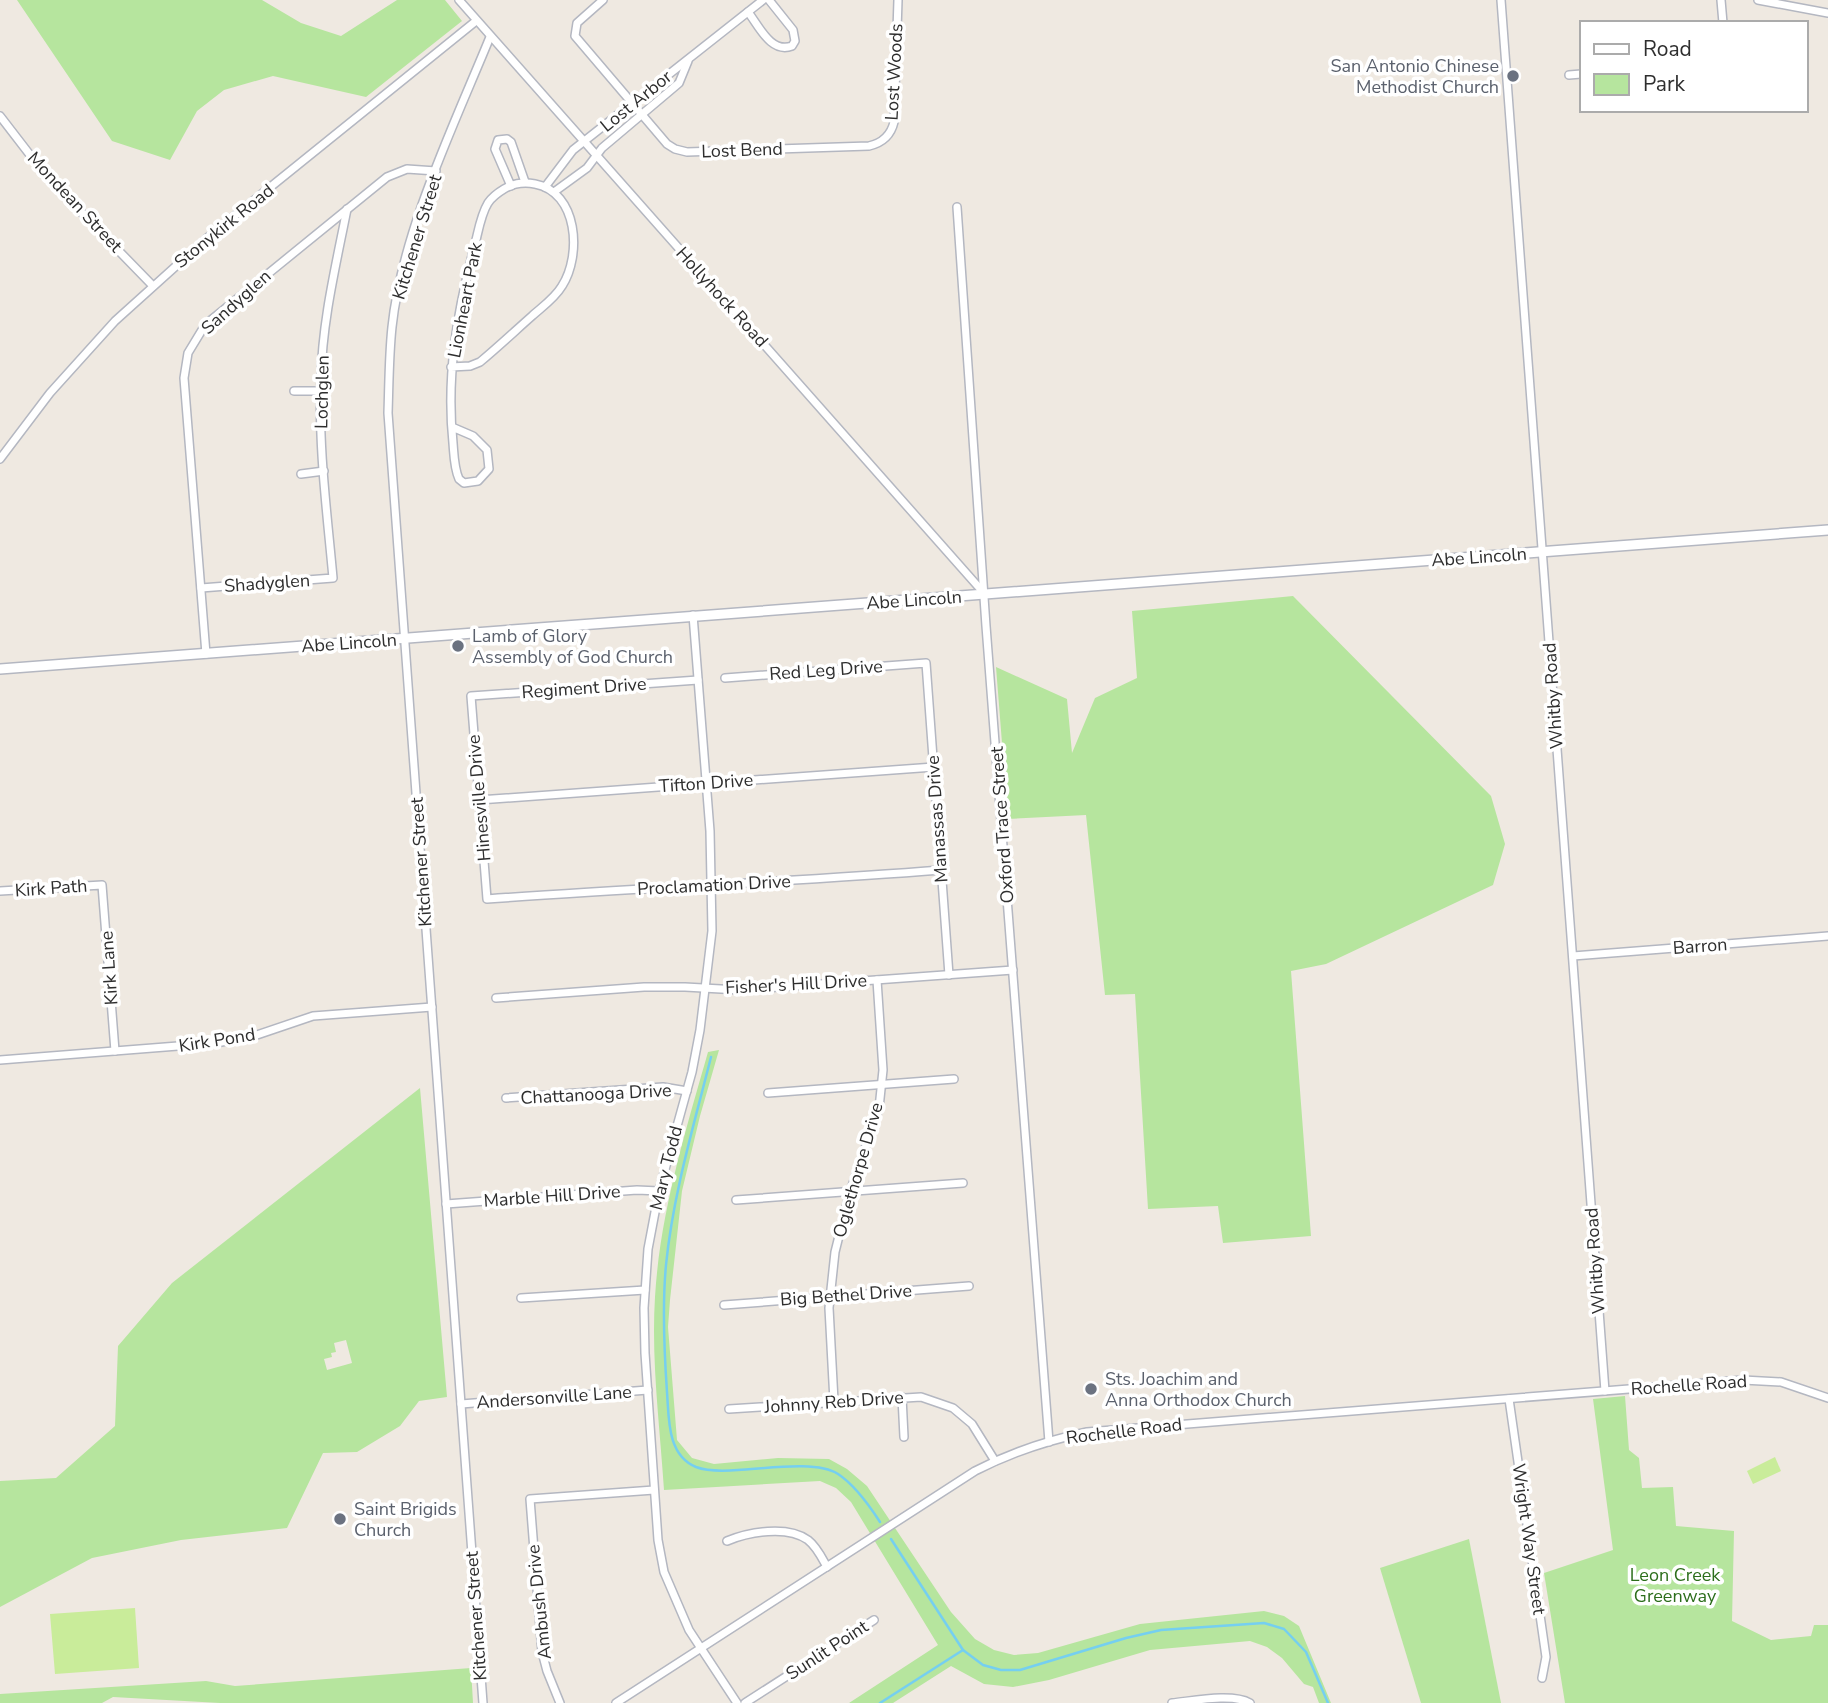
<svg xmlns="http://www.w3.org/2000/svg" width="1828" height="1703" font-family="'Nunito Sans',sans-serif">
<rect width="100%" height="100%" fill="#efe9e1"/>
<g fill="#b6e59e" fill-rule="evenodd">
<polygon points="17,0 262,0 301,23 341,36 397,0 445,0 462,21 366,97 273,76 224,90 197,111 170,160 112,141"/>
<polygon points="1293,596 1491,796 1505,844 1493,885 1326,964 1291,971 1311,1236 1223,1243 1218,1206 1148,1209 1135,994 1105,995 1086,815 1008,819 996,667 1067,699 1072,753 1095,698 1137,678 1132,611"/>
<path d="M 719,1050 L 700,1116 L 682,1191 L 670,1300 L 668,1327 L 677,1440 L 692,1458 L 714,1464 L 778,1458 L 829,1459 L 847,1469 L 867,1486 L 951,1612 L 975,1639 L 994,1650 L 1014,1655 L 1038,1653 L 1140,1624 L 1264,1611 L 1284,1616 L 1299,1626 L 1331,1703 L 1319,1703 L 1313,1687 L 1304,1684 L 1282,1658 L 1267,1647 L 1250,1641 L 1150,1650 L 1049,1680 L 1013,1687 L 984,1684 L 951,1666 L 893,1703 L 849,1703 L 938,1645 L 851,1502 L 836,1488 L 820,1481 L 664,1490 C 660,1427 651,1361 655,1297 C 660,1213 685,1133 708,1052 Z"/>
<path d="M 420,1088 L 447,1397 L 419,1401 L 400,1426 L 357,1452 L 323,1453 L 287,1528 L 181,1540 L 92,1558 L 0,1607 L 0,1481 L 56,1478 L 115,1426 L 118,1346 L 172,1283 ZM 346,1340 L 352,1363 L 327,1370 L 324,1359 L 332,1357 L 331,1353 L 336,1352 L 334,1343 Z"/>
<polygon points="1625,1396 1629,1450 1639,1458 1642,1488 1673,1487 1676,1526 1734,1531 1732,1621 1771,1640 1811,1636 1814,1625 1828,1625 1828,1703 1565,1703 1544,1573 1613,1550 1593,1399"/>
<polygon points="1469,1539 1501,1703 1421,1703 1380,1568"/>
<polygon points="471,1668 473,1703 220,1703 113,1697 102,1703 0,1703 0,1694 206,1681 235,1686"/>
</g>
<g fill="#c9ec9a">
<polygon points="1775,1457 1781,1471 1753,1484 1747,1471"/>
<polygon points="135,1608 139,1668 55,1674 50,1614"/>
</g>
<g fill="none" stroke-linecap="round" stroke-linejoin="round">
<g stroke="#75cff0" stroke-width="2.5">
<path d="M 711,1057 C 694,1125 673,1194 666,1265 C 662,1307 664,1349 667,1392 C 669,1419 667,1455 696,1467 C 709,1472 725,1471 738,1470 C 764,1469 817,1460 838,1474 C 855,1485 869,1505 880,1522"/>
<polyline points="891,1539 963,1650 983,1665 1001,1670 1020,1670 1126,1638 1161,1630 1264,1623 1284,1629 1306,1652 1328,1703"/>
<polyline points="880,1703 963,1650"/>
</g>
<g stroke="#b4b7c1" stroke-width="10">
<g id="minor">
<polyline points="459,0 983,592"/>
<path d="M 603,0 L 577,23 L 575,36 L 667,144 L 675,149 L 687,152 L 869,146 C 882,143 891,135 894,122 L 898,0"/>
<polyline points="1501,0 1605,1391"/>
<polyline points="1721,0 1723,23"/>
<polyline points="1758,0 1828,13"/>
<path d="M 748,12 C 759,26 771,54 792,46 L 795,41 L 793,30 L 769,0"/>
<polyline points="1569,75 1581,74"/>
<polyline points="0,116 47,177 153,286"/>
<polyline points="511,186 495,149 498,140 507,139 511,142 525,182"/>
<polyline points="545,187 573,150 763,0"/>
<polyline points="554,192 587,168 602,148 672,89 679,83 688,61"/>
<polyline points="957,207 986,626 1049,1442"/>
<path d="M 451,367 L 470,366 L 480,362 C 498,347 515,331 532,316 C 542,307 555,298 562,286 C 582,255 578,192 535,184 C 524,182 514,183 504,189 C 499,192 492,197 488,203 C 480,216 478,234 474,248 C 457,313 446,376 453,443 C 454,455 454,468 459,479 L 464,483 L 478,481 L 489,469 L 487,450 L 473,436 L 452,427"/>
<polyline points="294,391 321,391"/>
<polyline points="0,459 50,393 115,321 206,239 476,21"/>
<polyline points="301,474 324,471"/>
<path d="M 201,588 L 333,578 C 327,512 318,445 321,379 C 322,322 336,265 347,209"/>
<polyline points="693,615 710,831 712,931 700,1030 692,1072 659,1191 648,1249 644,1308 645,1353 658,1540 664,1572 689,1630 737,1703"/>
<polyline points="206,654 184,378 188,353 205,325 387,177 407,169 436,171"/>
<polyline points="725,678 926,663 949,975"/>
<path d="M 698,680 L 471,696 L 487,899 C 638,888 790,882 941,870"/>
<polyline points="479,800 934,767"/>
<polyline points="0,891 102,885 115,1051"/>
<polyline points="1573,956 1828,936"/>
<polyline points="496,998 644,987 685,987 739,990 1013,970"/>
<polyline points="0,1060 216,1043 254,1036 313,1016 432,1007"/>
<polyline points="768,1093 954,1079"/>
<polyline points="506,1098 663,1087 687,1091"/>
<polyline points="736,1200 963,1183"/>
<polyline points="446,1204 637,1190 659,1191"/>
<polyline points="521,1298 645,1290"/>
<polyline points="724,1305 969,1286"/>
<polyline points="902,1397 904,1437"/>
<polyline points="1509,1399 1546,1657 1542,1678"/>
<polyline points="834,1401 829,1308 835,1252 850,1192 879,1108 883,1070 877,980"/>
<polyline points="461,1404 648,1390"/>
<polyline points="729,1409 921,1397 953,1408 972,1424 995,1461"/>
<path d="M 727,1541 C 749,1532 787,1525 808,1540 C 817,1547 822,1558 827,1567"/>
<path d="M 483,1703 L 388,413 C 389,384 389,355 392,327 C 402,232 454,125 490,37"/>
<polyline points="560,1703 547,1671 542,1652 530,1499 654,1490"/>
<path d="M 616,1703 L 975,1471 C 1010,1453 1049,1440 1087,1432 L 1743,1380 L 1781,1382 L 1828,1398"/>
<polyline points="745,1703 874,1620"/>
<path d="M 1172,1703 C 1193,1701 1232,1693 1250,1703"/>
</g>
</g>
<g stroke="#b4b7c1" stroke-width="12">
<polyline id="tertiary" points="0,669 1828,530"/>
</g>
<use href="#minor" stroke="#fff" stroke-width="7"/>
<use href="#tertiary" stroke="#fff" stroke-width="9"/>
</g>
<g fill="#6b7280" stroke="#fff" stroke-width="2.5">
<circle cx="1513" cy="76" r="7"/>
<circle cx="458" cy="646" r="7"/>
<circle cx="1091" cy="1389" r="7"/>
<circle cx="340" cy="1519" r="7"/>
</g>
<g text-anchor="middle" stroke-width="7" stroke-linejoin="round" paint-order="stroke">
<g font-size="18" fill="#5b616d" stroke="#fff" text-anchor="start">
<text x="1499" y="72" text-anchor="end">San Antonio Chinese<tspan x="1499" dy="21">Methodist Church</tspan></text>
<text x="472" y="642">Lamb of Glory<tspan x="472" dy="21">Assembly of God Church</tspan></text>
<text x="1105" y="1385">Sts. Joachim and<tspan x="1105" dy="21">Anna Orthodox Church</tspan></text>
<text x="354" y="1515">Saint Brigids<tspan x="354" dy="21">Church</tspan></text>
</g>
<g font-size="18" fill="#2e2e2e" stroke="#fff">
<text transform="translate(894 72) rotate(-87)" y="6">Lost Woods</text>
<text transform="translate(636 101) rotate(-39)" y="6">Lost Arbor</text>
<text transform="translate(742 150) rotate(-2)" y="6">Lost Bend</text>
<text transform="translate(75 202) rotate(47)" y="6">Mondean Street</text>
<text transform="translate(224 226) rotate(-39)" y="6">Stonykirk Road</text>
<text transform="translate(417 237) rotate(-73)" y="6">Kitchener Street</text>
<text transform="translate(722 297) rotate(48)" y="6">Hollyhock Road</text>
<text transform="translate(465 300) rotate(-79)" y="6">Lionheart Park</text>
<text transform="translate(236 302) rotate(-42)" y="6">Sandyglen</text>
<text transform="translate(322 392) rotate(-89)" y="6">Lochglen</text>
<text transform="translate(1479 557) rotate(-4)" y="6">Abe Lincoln</text>
<text transform="translate(267 583) rotate(-4)" y="6">Shadyglen</text>
<text transform="translate(914 600) rotate(-4)" y="6">Abe Lincoln</text>
<text transform="translate(349 643) rotate(-4)" y="6">Abe Lincoln</text>
<text transform="translate(826 670) rotate(-4)" y="6">Red Leg Drive</text>
<text transform="translate(584 688) rotate(-4)" y="6">Regiment Drive</text>
<text transform="translate(1553 696) rotate(-94)" y="6">Whitby Road</text>
<text transform="translate(706 783) rotate(-4)" y="6">Tifton Drive</text>
<text transform="translate(479 798) rotate(-95)" y="6">Hinesville Drive</text>
<text transform="translate(937 819) rotate(-94)" y="6">Manassas Drive</text>
<text transform="translate(1002 825) rotate(-94)" y="6">Oxford Trace Street</text>
<text transform="translate(421 862) rotate(-94)" y="6">Kitchener Street</text>
<text transform="translate(714 885) rotate(-3)" y="6">Proclamation Drive</text>
<text transform="translate(51 888) rotate(-4)" y="6">Kirk Path</text>
<text transform="translate(1700 946) rotate(-4)" y="6">Barron</text>
<text transform="translate(109 968) rotate(-94)" y="6">Kirk Lane</text>
<text transform="translate(796 984) rotate(-3)" y="6">Fisher's Hill Drive</text>
<text transform="translate(217 1040) rotate(-9)" y="6">Kirk Pond</text>
<text transform="translate(596 1094) rotate(-3)" y="6">Chattanooga Drive</text>
<text transform="translate(666 1168) rotate(-76)" y="6">Mary Todd</text>
<text transform="translate(858 1170) rotate(-74)" y="6">Oglethorpe Drive</text>
<text transform="translate(552 1196) rotate(-4)" y="6">Marble Hill Drive</text>
<text transform="translate(1595 1261) rotate(-94)" y="6">Whitby Road</text>
<text transform="translate(846 1295) rotate(-4)" y="6">Big Bethel Drive</text>
<text transform="translate(1689 1385) rotate(-4)" y="6">Rochelle Road</text>
<text transform="translate(554 1397) rotate(-4)" y="6">Andersonville Lane</text>
<text transform="translate(834 1402) rotate(-4)" y="6">Johnny Reb Drive</text>
<text transform="translate(1124 1431) rotate(-7)" y="6">Rochelle Road</text>
<text transform="translate(1529 1539) rotate(82)" y="6">Wright Way Street</text>
<text transform="translate(539 1602) rotate(-96)" y="6">Ambush Drive</text>
<text transform="translate(476 1616) rotate(-94)" y="6">Kitchener Street</text>
<text transform="translate(827 1650) rotate(-33)" y="6">Sunlit Point</text>
</g>
<g font-size="18" fill="#2c6e1b" stroke="#fff">
<text x="1675" y="1581">Leon Creek<tspan x="1675" dy="21">Greenway</tspan></text>
</g>
</g>
<rect x="1580" y="21" width="228" height="91" fill="#ffffff" stroke="#ababab" stroke-width="2"/>
<rect x="1594" y="44" width="35" height="10" fill="#ffffff" stroke="#ababab" stroke-width="2"/>
<text x="1643" y="56" font-size="21" fill="#2e2e2e">Road</text>
<rect x="1594" y="74" width="35" height="21" fill="#b6e59e" stroke="#ababab" stroke-width="2"/>
<text x="1643" y="91" font-size="21" fill="#2e2e2e">Park</text>
</svg>
